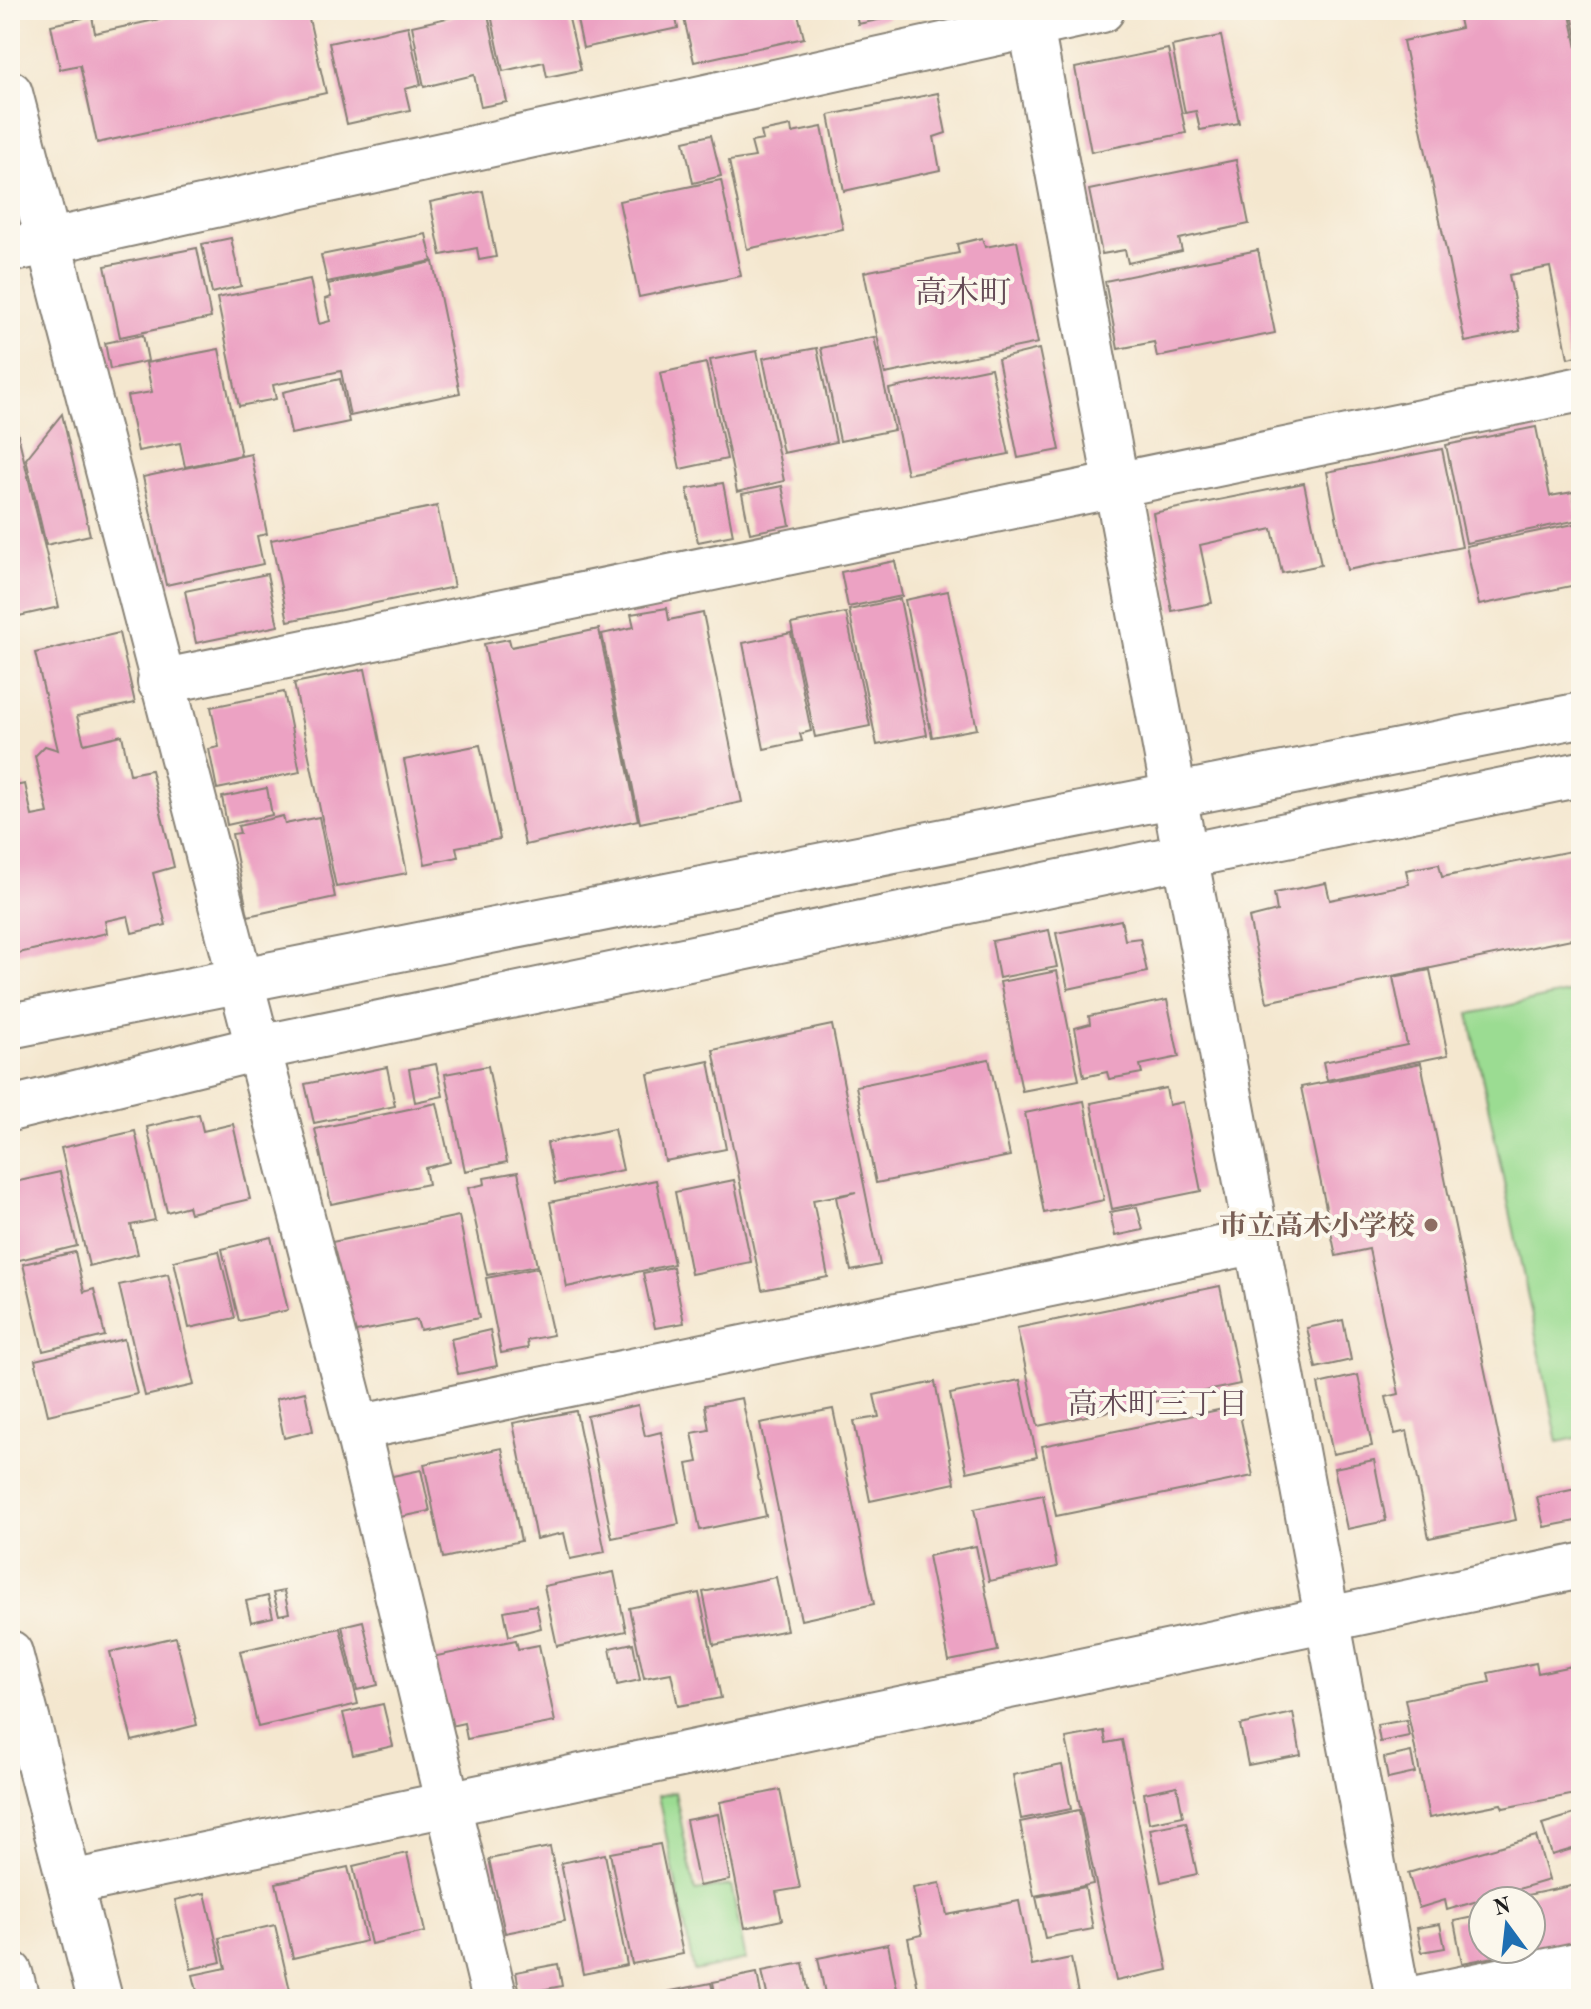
<svg xmlns="http://www.w3.org/2000/svg" width="1591" height="2009" font-family="'Old Standard TT','Noto Serif JP',serif">
<rect width="100%" height="100%" fill="#fbf7ec"/>
<filter id="ink" filterUnits="userSpaceOnUse"><feTurbulence type="fractalNoise" baseFrequency=".0125" numOctaves="2"/><feDisplacementMap in="SourceGraphic" scale="16" xChannelSelector="R" yChannelSelector="G"/><feConvolveMatrix kernelMatrix="1 2 1 2 8 2 1 2 1" color-interpolation-filters="sRGB"/></filter>
<filter id="wash" filterUnits="userSpaceOnUse"><feTurbulence type="fractalNoise" baseFrequency=".006" numOctaves="4" result="noise"/><feDisplacementMap in="SourceGraphic" scale="32" xChannelSelector="R" yChannelSelector="G"/><feGaussianBlur stdDeviation="1.8" result="paint"/><feColorMatrix in="noise" values="0 0 0 0 0 0 0 0 0 0 0 0 0 0 0 0 0 1.4 0 .05"/><feComposite in="paint" operator="in"/></filter>
<g filter="url(#wash)">
<rect width="100%" height="100%" fill="#f4e7cf"/>
<g fill="#9bdc92" stroke="#5c7c57" stroke-width="2">
<polygon points="1581,990 1581,1437 1558,1442 1469,1014"/>
<polygon points="675,1792 695,1891 731,1885 746,1960 694,1971 658,1796"/>
</g>
<g id="blocks">
<g fill="#eca2c3">
<polygon points="201,10 307,10 326,93 97,143 80,65 60,69 51,25 92,16 95,33"/>
<polygon points="482,10 487,10 507,102 481,107 474,75 424,87 412,26"/>
<polygon points="490,10 567,10 581,70 547,77 544,62 503,71"/>
<polygon points="575,10 674,10 678,28 583,48"/>
<polygon points="682,10 797,10 804,38 694,62"/>
<polygon points="855,10 886,10 888,18 858,24"/>
<polygon points="1457,10 1524,10 1525,15 1569,10 1581,67 1581,355 1568,358 1550,267 1509,275 1520,331 1465,342 1403,41 1461,28"/>
<polygon points="1571,10 1581,10 1581,51 1580,51"/>
<polygon points="408,26 421,85 405,89 410,110 347,124 329,43"/>
<polygon points="1221,36 1239,123 1200,130 1196,111 1185,113 1172,46"/>
<polygon points="1168,49 1186,133 1091,152 1075,68"/>
<polygon points="938,93 946,133 934,137 940,170 844,191 829,115"/>
<polygon points="791,126 792,133 822,127 843,229 747,249 729,161 755,157 751,142 763,140 761,132"/>
<polygon points="711,135 721,176 693,183 684,141"/>
<polygon points="1236,160 1249,224 1179,239 1182,251 1128,263 1125,250 1102,254 1089,190"/>
<polygon points="721,180 741,276 639,297 619,201"/>
<polygon points="483,191 496,257 479,260 477,248 441,255 430,202"/>
<polygon points="426,234 432,261 327,282 321,255"/>
<polygon points="231,238 241,286 212,293 202,244"/>
<polygon points="982,238 985,247 1017,241 1038,343 885,374 864,272 959,253 957,244"/>
<polygon points="197,248 211,318 120,337 105,266"/>
<polygon points="1258,250 1275,333 1157,357 1154,342 1118,349 1105,281"/>
<polygon points="433,262 460,393 350,416 341,371 273,385 276,399 239,406 217,298 310,279 319,324 330,321 325,299 331,297 328,284"/>
<polygon points="143,335 148,361 110,369 105,343"/>
<polygon points="874,337 894,430 840,441 821,348"/>
<polygon points="817,348 836,442 783,453 763,358"/>
<polygon points="219,349 241,455 185,467 180,443 138,451 127,396 152,392 146,363"/>
<polygon points="1039,349 1060,450 1018,458 998,359"/>
<polygon points="757,351 784,481 737,492 710,360"/>
<polygon points="706,363 727,459 680,469 660,373"/>
<polygon points="991,368 1009,454 907,474 889,389"/>
<polygon points="340,379 349,422 291,434 283,392"/>
<polygon points="10,401 59,607 10,618"/>
<polygon points="62,414 90,535 46,545 26,459"/>
<polygon points="1536,427 1550,496 1573,492 1578,520 1466,543 1446,445"/>
<polygon points="1442,449 1462,547 1347,570 1327,472"/>
<polygon points="251,454 267,534 257,536 263,564 166,585 143,477"/>
<polygon points="723,483 733,535 698,542 687,489"/>
<polygon points="1304,483 1321,565 1282,573 1272,529 1200,545 1212,603 1172,611 1153,513"/>
<polygon points="782,486 790,525 750,533 742,494"/>
<polygon points="437,506 454,587 288,621 271,540"/>
<polygon points="1579,523 1581,584 1479,605 1466,546"/>
<polygon points="895,561 902,596 848,607 841,572"/>
<polygon points="267,574 278,626 196,643 185,591"/>
<polygon points="948,591 977,729 932,737 905,600"/>
<polygon points="900,599 927,735 877,745 849,610"/>
<polygon points="667,608 669,620 703,613 742,802 640,823 602,634 634,627 631,614"/>
<polygon points="846,613 870,726 815,737 791,624"/>
<polygon points="599,629 638,820 525,845 484,644 509,639 511,647"/>
<polygon points="119,633 135,703 77,716 84,744 122,735 130,774 151,770 174,867 153,873 166,925 132,933 128,916 105,921 107,933 10,955 10,787 25,784 32,816 48,813 35,756 45,746 58,750 35,653"/>
<polygon points="791,633 811,731 800,734 802,741 764,749 743,643"/>
<polygon points="365,669 407,873 336,887 294,683"/>
<polygon points="284,692 300,772 217,789 209,749 219,747 211,707"/>
<polygon points="480,745 500,839 456,847 458,857 425,864 404,760"/>
<polygon points="267,788 272,815 227,825 222,797"/>
<polygon points="283,816 285,824 319,817 335,897 248,916 232,834 240,833 238,826"/>
<polygon points="1581,849 1581,937 1267,1002 1249,918 1277,911 1274,893 1326,883 1330,900 1409,884 1406,870 1439,864 1442,877"/>
<polygon points="1121,920 1125,940 1140,938 1147,972 1068,989 1056,933"/>
<polygon points="1049,930 1057,967 999,978 992,941"/>
<polygon points="1430,970 1448,1055 1327,1080 1323,1062 1407,1045 1393,977"/>
<polygon points="1057,971 1079,1080 1022,1091 1000,982"/>
<polygon points="1167,1000 1179,1057 1140,1065 1142,1073 1109,1079 1107,1072 1084,1077 1075,1028 1090,1024 1089,1016"/>
<polygon points="832,1025 880,1265 851,1271 836,1197 856,1192 813,1200 828,1277 762,1290 713,1050"/>
<polygon points="989,1059 1010,1156 876,1183 856,1086"/>
<polygon points="709,1061 726,1149 665,1161 648,1074"/>
<polygon points="1421,1063 1516,1520 1429,1538 1407,1431 1395,1434 1386,1397 1399,1394 1369,1249 1336,1256 1301,1087"/>
<polygon points="436,1064 443,1096 415,1102 409,1069"/>
<polygon points="488,1066 507,1162 465,1171 445,1074"/>
<polygon points="387,1067 395,1106 314,1123 305,1084"/>
<polygon points="1166,1088 1169,1105 1183,1102 1201,1191 1112,1209 1091,1103"/>
<polygon points="1084,1101 1104,1200 1044,1213 1025,1113"/>
<polygon points="437,1103 450,1162 425,1168 428,1184 331,1204 315,1129"/>
<polygon points="199,1114 203,1131 233,1124 250,1199 190,1213 188,1206 167,1212 147,1127"/>
<polygon points="614,1129 623,1170 555,1184 547,1143"/>
<polygon points="135,1131 155,1220 131,1225 138,1254 89,1266 61,1148"/>
<polygon points="60,1172 77,1246 11,1262 10,1183"/>
<polygon points="518,1172 537,1266 487,1275 468,1188 485,1184 484,1178"/>
<polygon points="656,1180 674,1264 567,1287 550,1202"/>
<polygon points="734,1180 751,1262 691,1274 675,1192"/>
<polygon points="1137,1207 1143,1230 1115,1236 1110,1212"/>
<polygon points="459,1216 479,1318 420,1330 417,1320 351,1333 332,1242"/>
<polygon points="271,1237 288,1310 239,1321 222,1249"/>
<polygon points="219,1251 235,1318 189,1328 174,1261"/>
<polygon points="75,1252 84,1292 94,1289 105,1336 43,1351 23,1264"/>
<polygon points="673,1267 684,1323 655,1328 643,1273"/>
<polygon points="538,1268 553,1335 527,1340 528,1348 501,1353 486,1278"/>
<polygon points="168,1274 194,1385 145,1396 119,1285"/>
<polygon points="1220,1286 1240,1384 1038,1426 1017,1328"/>
<polygon points="1343,1320 1351,1360 1316,1368 1307,1328"/>
<polygon points="490,1330 497,1366 458,1374 451,1339"/>
<polygon points="124,1339 137,1394 48,1415 35,1360"/>
<polygon points="1358,1375 1372,1446 1333,1454 1318,1384"/>
<polygon points="1020,1380 1037,1457 967,1472 950,1394"/>
<polygon points="935,1382 955,1483 870,1501 854,1421 879,1417 874,1395"/>
<polygon points="305,1392 313,1431 284,1438 276,1399"/>
<polygon points="742,1398 766,1516 700,1530 687,1464 698,1462 692,1433 709,1430 705,1405"/>
<polygon points="638,1405 645,1436 661,1432 679,1524 612,1538 587,1416"/>
<polygon points="1238,1406 1253,1476 1056,1516 1042,1446"/>
<polygon points="833,1409 874,1604 801,1620 760,1423"/>
<polygon points="576,1411 605,1552 570,1559 564,1533 536,1539 513,1423"/>
<polygon points="502,1448 521,1541 443,1558 424,1464"/>
<polygon points="1374,1460 1386,1521 1347,1529 1334,1468"/>
<polygon points="421,1470 430,1511 396,1518 388,1477"/>
<polygon points="1581,1488 1581,1520 1544,1527 1537,1497"/>
<polygon points="1043,1495 1057,1567 989,1581 974,1509"/>
<polygon points="976,1546 998,1651 949,1661 928,1556"/>
<polygon points="614,1572 626,1631 557,1646 544,1586"/>
<polygon points="776,1577 787,1630 714,1645 703,1592"/>
<polygon points="284,1591 289,1613 279,1615 273,1593"/>
<polygon points="699,1593 721,1698 678,1706 671,1673 644,1678 629,1608"/>
<polygon points="268,1596 273,1617 251,1622 246,1601"/>
<polygon points="536,1605 541,1628 509,1636 504,1611"/>
<polygon points="363,1621 378,1685 357,1690 342,1626"/>
<polygon points="340,1628 358,1704 258,1727 240,1651"/>
<polygon points="176,1637 197,1725 132,1741 110,1652"/>
<polygon points="516,1640 518,1649 539,1645 555,1722 467,1739 464,1723 446,1727 432,1657"/>
<polygon points="633,1643 640,1680 617,1685 610,1648"/>
<polygon points="1536,1663 1538,1673 1581,1664 1581,1793 1503,1808 1501,1804 1429,1818 1405,1699 1490,1682 1488,1673"/>
<polygon points="383,1704 393,1746 353,1755 343,1713"/>
<polygon points="1293,1713 1301,1755 1248,1765 1240,1725"/>
<polygon points="1406,1720 1409,1736 1380,1742 1377,1725"/>
<polygon points="1104,1731 1106,1743 1122,1740 1168,1970 1116,1981 1066,1738"/>
<polygon points="1411,1752 1415,1773 1388,1779 1384,1758"/>
<polygon points="1062,1765 1071,1809 1021,1819 1013,1775"/>
<polygon points="1177,1786 1183,1816 1149,1823 1144,1793"/>
<polygon points="780,1790 800,1888 776,1892 782,1920 745,1928 720,1802"/>
<polygon points="1079,1810 1093,1884 1034,1896 1020,1822"/>
<polygon points="1581,1812 1581,1853 1579,1847 1552,1855 1542,1824"/>
<polygon points="718,1814 730,1880 699,1886 686,1820"/>
<polygon points="1186,1822 1197,1874 1161,1882 1150,1829"/>
<polygon points="1536,1836 1549,1880 1447,1910 1445,1900 1419,1908 1408,1873"/>
<polygon points="660,1844 683,1954 632,1964 610,1853"/>
<polygon points="550,1847 565,1921 505,1933 489,1859"/>
<polygon points="407,1853 425,1932 371,1944 353,1866"/>
<polygon points="605,1854 627,1965 583,1974 561,1863"/>
<polygon points="348,1867 366,1941 293,1958 276,1883"/>
<polygon points="940,1883 947,1915 1019,1901 1032,1966 1071,1958 1079,1999 920,1999 908,1938 922,1935 913,1888"/>
<polygon points="1581,1884 1581,1944 1533,1954 1531,1901 1523,1901 1522,1896"/>
<polygon points="1085,1887 1093,1929 1045,1938 1036,1897"/>
<polygon points="205,1893 221,1962 191,1969 175,1900"/>
<polygon points="1483,1915 1483,1949 1521,1952 1462,1963 1454,1921"/>
<polygon points="1440,1924 1445,1948 1422,1952 1417,1928"/>
<polygon points="275,1925 292,1999 199,1999 193,1975 226,1968 219,1938"/>
<polygon points="888,1944 899,1999 826,1999 818,1958"/>
<polygon points="803,1963 810,1999 768,1999 762,1971"/>
<polygon points="558,1964 562,1986 520,1994 516,1972"/>
<polygon points="757,1973 762,1999 716,1999 713,1982"/>
<polygon points="711,1983 715,1999 667,1999 666,1992"/>
</g>
</g>
</g>
<g filter="url(#ink)">
<use href="#blocks" fill-opacity="0" stroke="#888276" stroke-width="2"/>
<g fill="none" stroke-linecap="round" stroke-linejoin="round">
<g stroke="#888276" stroke-width="48">
<g id="minor">
<polyline points="1028,10 1398,1999"/>
<polyline points="10,93 357,1428 495,1999"/>
<polyline points="10,250 1102,10"/>
<polyline points="160,682 1581,389"/>
<polyline points="357,1428 1258,1241"/>
<polyline points="71,1883 1581,1566"/>
<polyline points="1413,1999 1581,1964"/>
</g>
</g>
<g stroke="#888276" stroke-width="48">
<g id="tertiary">
<polyline points="10,1026 1581,715"/>
<polyline points="10,1109 259,1048 1581,774"/>
<polyline points="10,1653 100,1999"/>
<polyline points="10,1973 17,1999"/>
</g>
</g>
<use href="#minor" stroke="#fff" stroke-width="44"/>
<use href="#tertiary" stroke="#fff" stroke-width="44"/>
</g>
</g>
<circle fill="#8d6e63" stroke="#fbf7ec" stroke-width="3" cx="1431" cy="1225" r="8"/>
<g text-anchor="middle" stroke-width="8" stroke-linejoin="round" paint-order="stroke">
<g font-size="28" font-weight="bold" fill="#785e54" stroke="#fbf7ec" text-anchor="end">
<text x="1415" y="1235">市立高木小学校</text>
</g>
<g font-size="30" fill="#654b56" stroke="#fbf7ec">
<text x="1158" y="1414">高木町三丁目</text>
</g>
<g font-size="32" fill="#654b56" stroke="#fbf7ec">
<text x="963" y="303">高木町</text>
</g>
</g>
<rect width="1591" height="2009" fill="none" stroke="#fbf7ec" stroke-width="40"/>
<g transform="translate(1507 1925) rotate(345)"><circle r="38" fill="#fbf7ec" stroke="#a29f99" stroke-width="2"/>
<path d="M0-6L14 30L0 20L-14 30Z" fill="#1f6fb2"/>
<text y="-12" font-size="22" font-weight="bold" text-anchor="middle" fill="#1c1c1c">N</text>
</g>
</svg>
